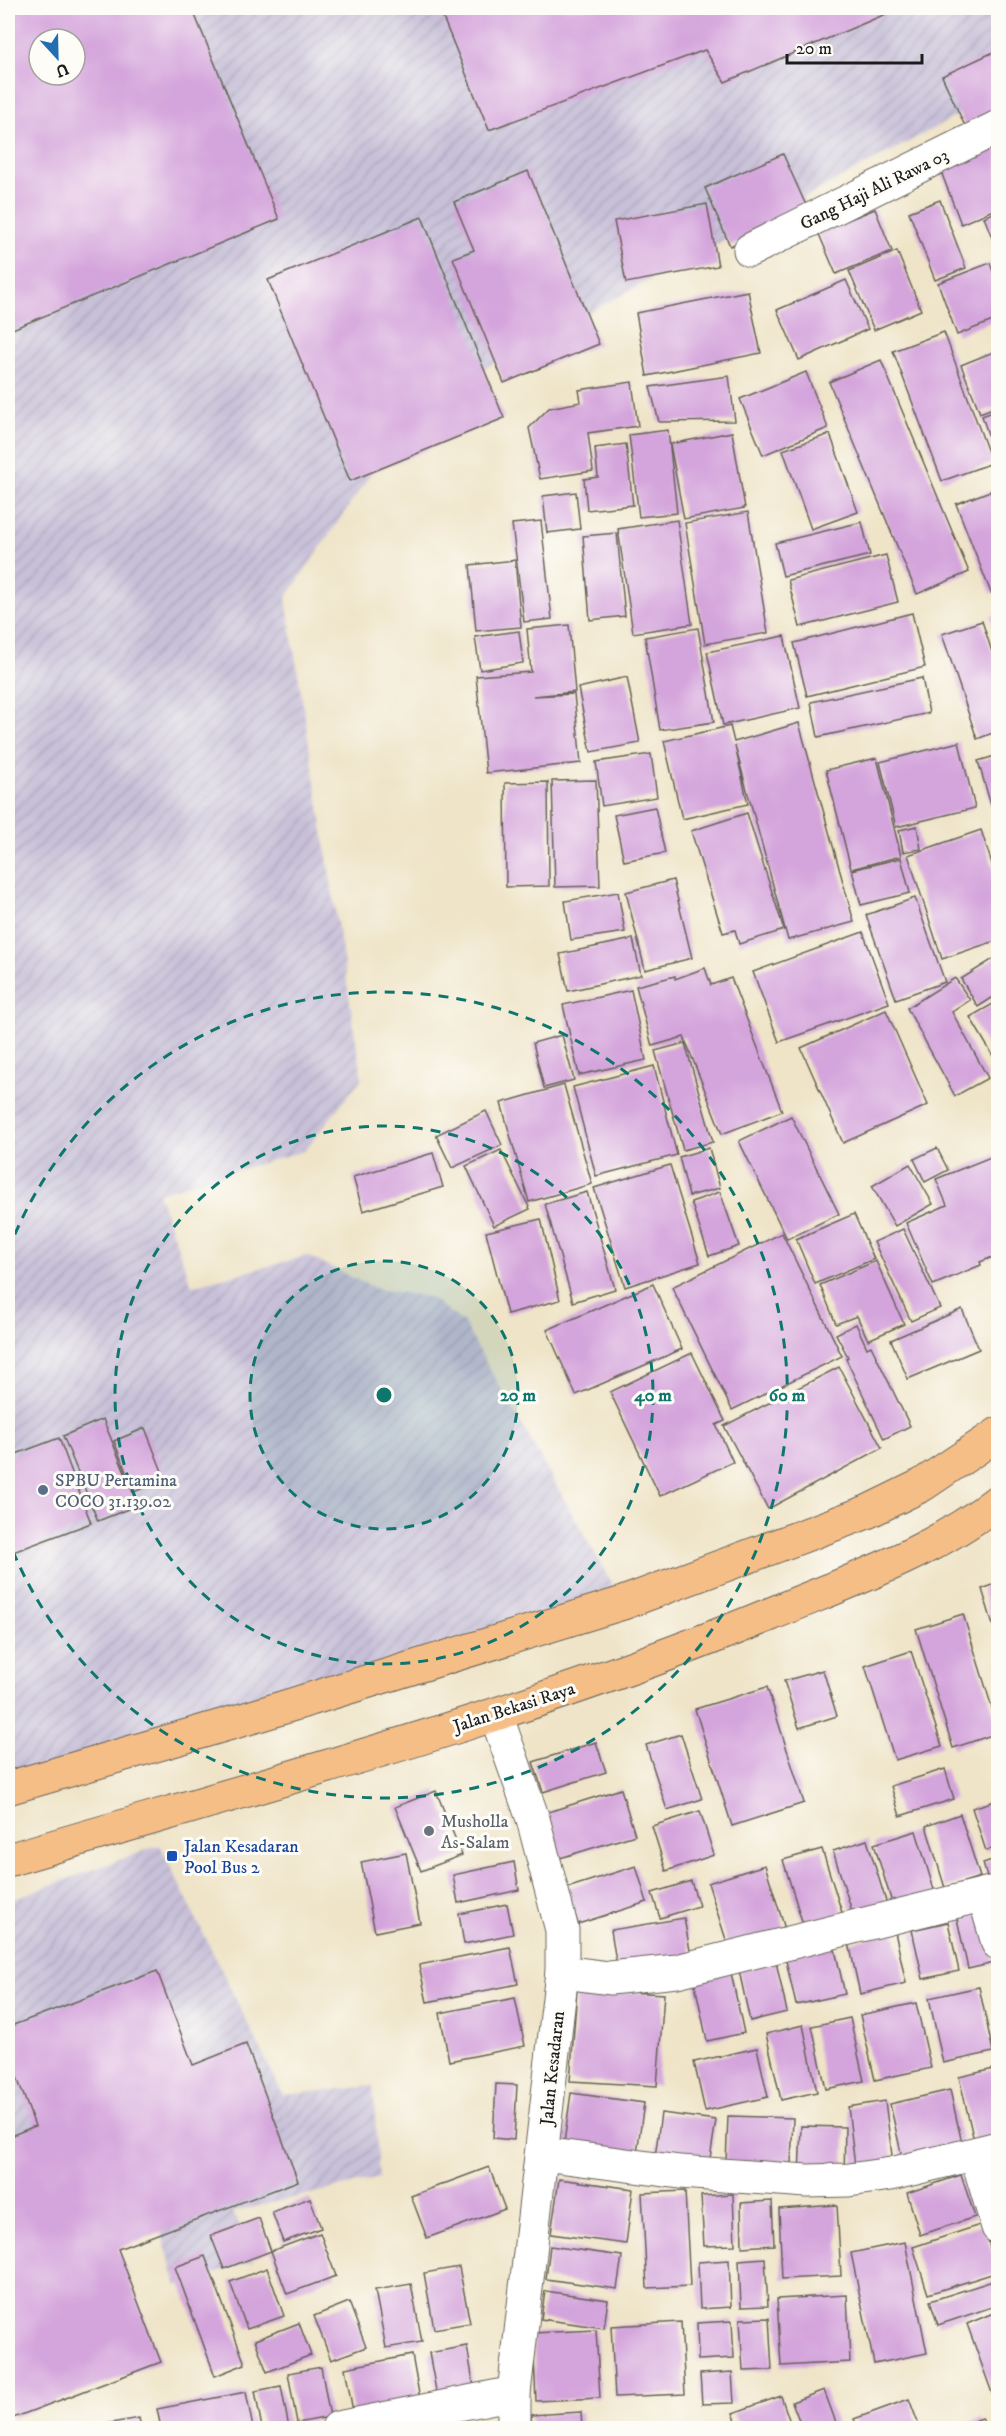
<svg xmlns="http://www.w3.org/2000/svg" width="1006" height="2436" font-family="'IM FELL DW Pica',serif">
<defs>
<pattern id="industrial-furrows" width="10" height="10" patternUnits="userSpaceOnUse" patternTransform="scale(1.5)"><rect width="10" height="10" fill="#c7c0d8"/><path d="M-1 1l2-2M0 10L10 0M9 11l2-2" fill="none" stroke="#aaa4b9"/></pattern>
</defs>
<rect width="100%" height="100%" fill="#fdfcf7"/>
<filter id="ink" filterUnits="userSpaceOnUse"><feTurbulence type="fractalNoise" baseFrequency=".0167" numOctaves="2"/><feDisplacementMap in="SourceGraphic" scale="12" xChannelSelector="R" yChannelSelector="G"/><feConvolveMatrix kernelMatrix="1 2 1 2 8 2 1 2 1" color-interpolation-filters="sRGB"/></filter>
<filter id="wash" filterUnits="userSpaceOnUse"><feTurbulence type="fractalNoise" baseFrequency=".008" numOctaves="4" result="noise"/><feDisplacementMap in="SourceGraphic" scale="24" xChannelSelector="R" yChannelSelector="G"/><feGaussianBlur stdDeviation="1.35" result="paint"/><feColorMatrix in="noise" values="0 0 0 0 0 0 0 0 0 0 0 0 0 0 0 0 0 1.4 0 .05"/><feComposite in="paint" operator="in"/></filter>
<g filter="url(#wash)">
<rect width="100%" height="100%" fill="#efe4c8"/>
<g fill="url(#industrial-furrows)" fill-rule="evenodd">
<path d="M 8,8 L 998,8 L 998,94 L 419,403 L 286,598 L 362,1078 L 304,1151 L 158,1193 L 192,1286 L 307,1256 L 377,1289 L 429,1297 L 463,1322 L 623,1603 L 8,1792 ZM 39,39 L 75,39 L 75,75 L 39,75 Z"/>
<polygon points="160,1845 283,2095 373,2086 379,2178 233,2212 253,2261 177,2286 160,2228 8,2288 8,1901"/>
</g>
<g id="blocks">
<g fill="#d4a4dc" fill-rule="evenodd">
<path d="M 8,8 L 192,8 L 279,219 L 8,331 ZM 39,39 L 75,39 L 75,75 L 39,75 Z"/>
<polygon points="439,8 900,8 725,82 705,50 489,130"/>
<polygon points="998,50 998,111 965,126 942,76"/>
<polygon points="998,145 998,208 961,224 940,169"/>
<polygon points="783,154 809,212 730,246 705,188"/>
<polygon points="528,171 599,344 504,383 453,258 474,250 454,202"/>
<polygon points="940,200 966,268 935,280 909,212"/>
<polygon points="707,204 718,266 626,283 614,221"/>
<polygon points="875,209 892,251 836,274 818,232"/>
<polygon points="998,211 998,253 984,217"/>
<polygon points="422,217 504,418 350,481 268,280"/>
<polygon points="897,251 921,310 874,330 849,271"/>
<polygon points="990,263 998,285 998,319 957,335 938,283"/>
<polygon points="846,280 868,329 799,360 777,310"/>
<polygon points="748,291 761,353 647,376 636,313"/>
<polygon points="944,332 992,463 942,481 893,351"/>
<polygon points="998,350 998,406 980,413 961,365"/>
<polygon points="881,360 969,572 917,594 829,382"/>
<polygon points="806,372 828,428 763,455 740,399"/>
<polygon points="729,376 735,421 659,422 650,387"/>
<polygon points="632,382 638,426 588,433 593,471 540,479 529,428 549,408 581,402 579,390"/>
<polygon points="998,410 998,465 982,416"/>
<polygon points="668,430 677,513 639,517 629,435"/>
<polygon points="732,432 745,508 684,519 670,444"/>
<polygon points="830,434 858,512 811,529 783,450"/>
<polygon points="626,444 633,505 587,510 584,479 598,477 595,448"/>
<polygon points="990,491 998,512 998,590 991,593 956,504"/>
<polygon points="576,492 580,529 547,533 543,496"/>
<polygon points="748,512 768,633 705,644 685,523"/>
<polygon points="677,520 692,624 633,633 618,529"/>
<polygon points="541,521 552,619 524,622 512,524"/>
<polygon points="862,522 870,555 783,576 775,543"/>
<polygon points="617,533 625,616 590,620 583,536"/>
<polygon points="886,555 898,602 800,627 788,580"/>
<polygon points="515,560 521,627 476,631 470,565"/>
<polygon points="912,613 925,667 807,696 794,643"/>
<polygon points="998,614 998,638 991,617"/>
<polygon points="982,621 998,670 998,731 977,739 942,634"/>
<polygon points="569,625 575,692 533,696 574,694 581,763 486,773 476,676 531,672 527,629"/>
<polygon points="698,628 714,722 660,730 645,637"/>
<polygon points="519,631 523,663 480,670 475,637"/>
<polygon points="784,636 800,708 723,725 707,652"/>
<polygon points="627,677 640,743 591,752 578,688"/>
<polygon points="922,678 929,713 818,737 811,702"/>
<polygon points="799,723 854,922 788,940 735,746 748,804 682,819 664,741 730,726 734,742"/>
<polygon points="959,742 975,808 896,827 880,762"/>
<polygon points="651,754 657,797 602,806 596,762"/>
<polygon points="998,755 998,810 993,812 978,761"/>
<polygon points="877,758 901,856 851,869 826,770"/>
<polygon points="596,780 600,886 555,887 552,781"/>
<polygon points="548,782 549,886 506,887 505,783"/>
<polygon points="655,807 665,853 624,861 614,815"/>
<polygon points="747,813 784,930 739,944 735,930 723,933 691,831"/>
<polygon points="917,826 921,849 903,852 899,830"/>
<polygon points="981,830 998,882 998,940 942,959 908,855"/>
<polygon points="901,858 910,893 861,905 852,870"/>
<polygon points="673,880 692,958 645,970 626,892"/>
<polygon points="618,892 625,932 571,940 565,901"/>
<polygon points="915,898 945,982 896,999 866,915"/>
<polygon points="863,932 889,1003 779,1042 753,972"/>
<polygon points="633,939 641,975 568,991 560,954"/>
<polygon points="998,956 998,994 978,1007 961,979"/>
<polygon points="705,968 711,985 731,978 782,1111 722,1134 684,1037 652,1046 636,986 675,976 675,979"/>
<polygon points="955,978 970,1000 952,1012 988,1078 955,1096 907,1008"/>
<polygon points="631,990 646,1060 579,1075 563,1005"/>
<polygon points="998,1001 998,1053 993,1056 970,1017"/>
<polygon points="886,1010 928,1105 843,1143 801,1048"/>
<polygon points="562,1035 574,1080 544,1088 533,1043"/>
<polygon points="685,1043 713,1142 683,1150 655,1051"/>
<polygon points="654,1066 677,1155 596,1176 573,1087"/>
<polygon points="564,1085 592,1184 529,1202 501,1103"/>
<polygon points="486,1111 502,1145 452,1168 436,1135"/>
<polygon points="791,1116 839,1214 787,1239 739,1141"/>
<polygon points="709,1148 720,1188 689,1196 679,1157"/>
<polygon points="937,1148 948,1170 925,1182 914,1159"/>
<polygon points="501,1150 530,1209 494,1226 466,1166"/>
<polygon points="433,1153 443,1187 363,1211 353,1177"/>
<polygon points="998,1154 998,1255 980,1262 981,1265 933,1285 906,1223 947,1205 936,1179"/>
<polygon points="910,1164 933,1204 895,1226 872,1186"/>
<polygon points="670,1165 700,1263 625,1287 594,1188"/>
<polygon points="587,1192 615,1289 573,1302 545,1204"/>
<polygon points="720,1192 739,1246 709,1256 691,1202"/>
<polygon points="854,1214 874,1259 815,1284 796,1239"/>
<polygon points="541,1219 560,1300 507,1314 486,1232"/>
<polygon points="903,1229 940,1308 911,1321 874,1242"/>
<polygon points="782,1233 842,1356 732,1410 672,1287"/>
<polygon points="876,1261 904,1324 868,1340 857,1316 836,1324 820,1285"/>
<polygon points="653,1284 682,1349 576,1395 547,1330"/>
<polygon points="962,1309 979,1349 908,1379 891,1340"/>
<polygon points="856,1324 867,1348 871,1346 910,1426 884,1439 846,1359 848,1357 836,1334"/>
<polygon points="692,1353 725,1421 716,1425 733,1462 660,1496 610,1392"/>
<polygon points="839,1367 882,1448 768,1509 724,1426"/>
<polygon points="103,1419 138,1505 98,1521 63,1436"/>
<polygon points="145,1428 165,1479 134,1492 114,1441"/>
<polygon points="59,1438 91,1523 8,1554 8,1457"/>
<polygon points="998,1583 998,1631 995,1632 982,1589"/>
<polygon points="963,1614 998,1727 998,1733 953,1748 916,1629"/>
<polygon points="911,1651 942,1746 895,1760 865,1666"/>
<polygon points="823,1670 837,1716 799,1728 784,1681"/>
<polygon points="767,1687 804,1803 732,1826 695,1709"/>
<polygon points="681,1734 702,1799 667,1810 646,1745"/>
<polygon points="596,1742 606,1772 543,1792 533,1762"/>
<polygon points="945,1769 954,1799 900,1816 891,1786"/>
<polygon points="621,1789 635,1835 560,1858 545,1813"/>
<polygon points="436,1791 462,1855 421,1871 395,1807"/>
<polygon points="998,1800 998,1846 986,1851 972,1808"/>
<polygon points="700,1811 714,1855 666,1871 652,1826"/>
<polygon points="960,1814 980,1877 945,1888 926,1826"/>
<polygon points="916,1831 935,1893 893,1906 874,1844"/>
<polygon points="867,1840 889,1911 855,1921 833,1851"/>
<polygon points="822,1849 844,1919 805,1931 783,1860"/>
<polygon points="406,1853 420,1923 375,1932 361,1862"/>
<polygon points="998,1858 998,1885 990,1888 983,1863"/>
<polygon points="514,1862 519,1890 458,1903 453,1875"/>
<polygon points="765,1865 785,1929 728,1946 708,1883"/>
<polygon points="636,1866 647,1902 578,1924 567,1888"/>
<polygon points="691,1881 699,1906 660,1918 652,1893"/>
<polygon points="507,1904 513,1934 464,1944 459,1914"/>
<polygon points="982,1907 994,1963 968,1969 956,1914"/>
<polygon points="684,1918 692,1961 618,1974 611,1930"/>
<polygon points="948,1922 959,1971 923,1979 912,1930"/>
<polygon points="895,1932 906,1983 860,1994 849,1943"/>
<polygon points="834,1945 845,1994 796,2005 785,1956"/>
<polygon points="510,1947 518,1984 427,2002 419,1965"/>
<polygon points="775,1957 787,2012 750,2021 738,1966"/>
<polygon points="730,1968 744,2033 707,2041 693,1975"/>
<polygon points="157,1971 193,2065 246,2044 298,2181 118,2249 161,2362 13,2418 8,2404 8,2137 35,2126 8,2053 8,2027"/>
<polygon points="979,1987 993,2052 943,2063 929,1998"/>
<polygon points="577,1989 664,1994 657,2086 570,2081"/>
<polygon points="515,1998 525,2046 449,2061 440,2013"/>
<polygon points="916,2003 931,2068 875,2080 860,2015"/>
<polygon points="850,2018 864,2081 826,2089 812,2026"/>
<polygon points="803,2025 817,2092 781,2100 766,2034"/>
<polygon points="757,2048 768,2097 705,2111 694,2062"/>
<polygon points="998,2068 998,2145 976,2149 959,2077"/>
<polygon points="496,2084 517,2085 514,2140 493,2138"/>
<polygon points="950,2090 964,2152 904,2166 890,2104"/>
<polygon points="571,2093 644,2103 636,2160 563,2150"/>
<polygon points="885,2101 894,2171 856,2175 848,2107"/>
<polygon points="661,2113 716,2120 709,2165 655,2157"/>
<polygon points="728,2116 793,2118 791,2164 726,2162"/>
<polygon points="801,2126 845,2127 844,2177 799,2176"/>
<polygon points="489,2167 505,2209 427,2238 411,2196"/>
<polygon points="961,2175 975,2217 920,2235 907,2193"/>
<polygon points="559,2179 633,2189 626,2244 551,2234"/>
<polygon points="685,2191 690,2286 647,2288 642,2193"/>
<polygon points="733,2194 735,2245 704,2246 701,2196"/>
<polygon points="310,2198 321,2228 283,2242 272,2212"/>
<polygon points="772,2201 774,2245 742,2247 741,2203"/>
<polygon points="837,2205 841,2276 782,2279 779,2209"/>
<polygon points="259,2218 271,2251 320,2233 336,2276 287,2294 271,2251 224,2269 211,2236"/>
<polygon points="983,2224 998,2272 928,2294 913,2247"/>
<polygon points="905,2242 927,2353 874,2364 851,2253"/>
<polygon points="550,2246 622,2256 617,2289 546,2279"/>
<polygon points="205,2256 245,2364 215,2376 175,2267"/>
<polygon points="765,2258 768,2306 741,2307 739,2260"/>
<polygon points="729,2260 731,2307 700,2309 698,2262"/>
<polygon points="459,2267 470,2323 434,2329 424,2273"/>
<polygon points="267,2268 284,2316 247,2329 230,2282"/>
<polygon points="996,2280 998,2305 938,2325 930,2301"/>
<polygon points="411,2284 422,2342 386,2348 375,2290"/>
<polygon points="545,2291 608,2300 604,2328 541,2319"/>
<polygon points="847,2295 850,2362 781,2366 777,2299"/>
<polygon points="349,2302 366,2347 331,2360 314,2316"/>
<polygon points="998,2311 998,2390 992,2393 967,2324"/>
<polygon points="769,2318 772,2370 743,2371 740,2319"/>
<polygon points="732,2321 734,2358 698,2360 697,2323"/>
<polygon points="681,2322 685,2394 615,2397 611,2326"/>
<polygon points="299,2323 311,2355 267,2372 255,2340"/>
<polygon points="596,2330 600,2398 536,2401 533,2333"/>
<polygon points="467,2346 475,2394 438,2401 429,2353"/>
<polygon points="412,2355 421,2405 354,2417 345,2368"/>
<polygon points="321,2367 330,2417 297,2423 288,2373"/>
<polygon points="732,2372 734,2403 702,2404 700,2374"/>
<polygon points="281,2386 289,2428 262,2428 255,2391"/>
<polygon points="824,2390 838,2428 802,2428 792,2402"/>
<polygon points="246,2392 253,2428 161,2428 157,2409"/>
<polygon points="781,2396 792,2428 739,2428 733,2413"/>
<polygon points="909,2399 920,2428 857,2428 854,2419"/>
<polygon points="581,2412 582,2428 532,2428 531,2415"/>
<polygon points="139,2418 141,2428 89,2428 89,2427"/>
<polygon points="982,2418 986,2428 955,2428"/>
<polygon points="76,2423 77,2428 48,2428 48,2427"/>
</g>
</g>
</g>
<g filter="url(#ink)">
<use href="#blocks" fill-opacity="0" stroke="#666258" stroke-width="1.5"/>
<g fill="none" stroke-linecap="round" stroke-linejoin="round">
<g stroke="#666258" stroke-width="35">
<g id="minor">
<polyline points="750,250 998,127"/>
<polyline points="496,1715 533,1819 562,1930 562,1972 514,2393 514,2428"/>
<polyline points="984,1895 998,1943"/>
<polyline points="562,1972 610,1978 677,1971 998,1891"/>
<polyline points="543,2154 680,2172 807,2181 849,2180 891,2174 998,2148"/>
<polyline points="976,2154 998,2227"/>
<polyline points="338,2428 514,2393"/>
</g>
</g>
<g stroke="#666258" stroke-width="35">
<g id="highway">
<polyline points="8,1788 252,1717 623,1603 867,1512 922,1485 998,1434"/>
<path d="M 8,1860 C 264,1784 523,1716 771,1614 C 847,1582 933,1553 998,1501"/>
</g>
</g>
<use href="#minor" stroke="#fff" stroke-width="33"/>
<use href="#highway" stroke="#f6be87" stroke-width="33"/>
</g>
</g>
<circle cx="384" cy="1395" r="134" fill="#0f766e" fill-opacity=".12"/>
<g fill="none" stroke="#0f766e" stroke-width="3" stroke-dasharray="10 8">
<circle cx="384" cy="1395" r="134"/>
<circle cx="384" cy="1395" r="269"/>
<path d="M8 1251A403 403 0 1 1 8 1539"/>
</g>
<circle fill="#5c6f8a" stroke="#fdfcf7" stroke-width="2" cx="43" cy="1490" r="6"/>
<circle fill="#6b7280" stroke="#fdfcf7" stroke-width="2" cx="429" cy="1831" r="6"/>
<rect fill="#1a4fb4" stroke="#fdfcf7" stroke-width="2" x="166" y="1850" width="12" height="12" rx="3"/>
<g text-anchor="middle" stroke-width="6" stroke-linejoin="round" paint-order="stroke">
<g font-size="18" fill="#1c1c1c" stroke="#fdfcf7">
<text transform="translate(874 189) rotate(-26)" y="6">Gang Haji Ali Rawa 03</text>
<text transform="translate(514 1707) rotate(-18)" y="6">Jalan Bekasi Raya</text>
<text transform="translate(552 2068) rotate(-84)" y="6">Jalan Kesadaran</text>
</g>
<g font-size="18" fill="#4e5e75" stroke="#fdfcf7" text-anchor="start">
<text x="55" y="1486">SPBU Pertamina<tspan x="55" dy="21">COCO 31.139.02</tspan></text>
</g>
<g font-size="18" fill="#5b616d" stroke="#fdfcf7" text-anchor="start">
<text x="441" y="1827">Musholla<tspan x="441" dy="21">As-Salam</tspan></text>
</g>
<g font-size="18" fill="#164399" stroke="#fdfcf7" text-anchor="start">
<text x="184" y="1852">Jalan Kesadaran<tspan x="184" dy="21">Pool Bus 2</tspan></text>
</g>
</g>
<circle cx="384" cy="1395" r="9" fill="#0f766e" stroke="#fdfcf7" stroke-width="3"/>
<g font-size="18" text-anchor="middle" font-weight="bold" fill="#0f766e" stroke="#fdfcf7" stroke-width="6" stroke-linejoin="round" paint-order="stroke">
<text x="518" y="1401">20 m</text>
<text x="653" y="1401">40 m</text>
<text x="787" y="1401">60 m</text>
</g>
<rect width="1006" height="2436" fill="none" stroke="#fdfcf7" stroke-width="30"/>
<g transform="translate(57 57) rotate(158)"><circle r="28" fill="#fdfcf7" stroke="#a3a29f" stroke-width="1.5"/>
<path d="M0-4.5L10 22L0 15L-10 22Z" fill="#1f6fb2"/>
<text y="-9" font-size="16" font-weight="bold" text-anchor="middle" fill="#1c1c1c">U</text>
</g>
<path d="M787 54v9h135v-9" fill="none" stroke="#1c1c1c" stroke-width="3"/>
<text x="796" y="54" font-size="18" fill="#1c1c1c" stroke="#fdfcf7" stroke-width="4.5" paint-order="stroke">20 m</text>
</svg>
